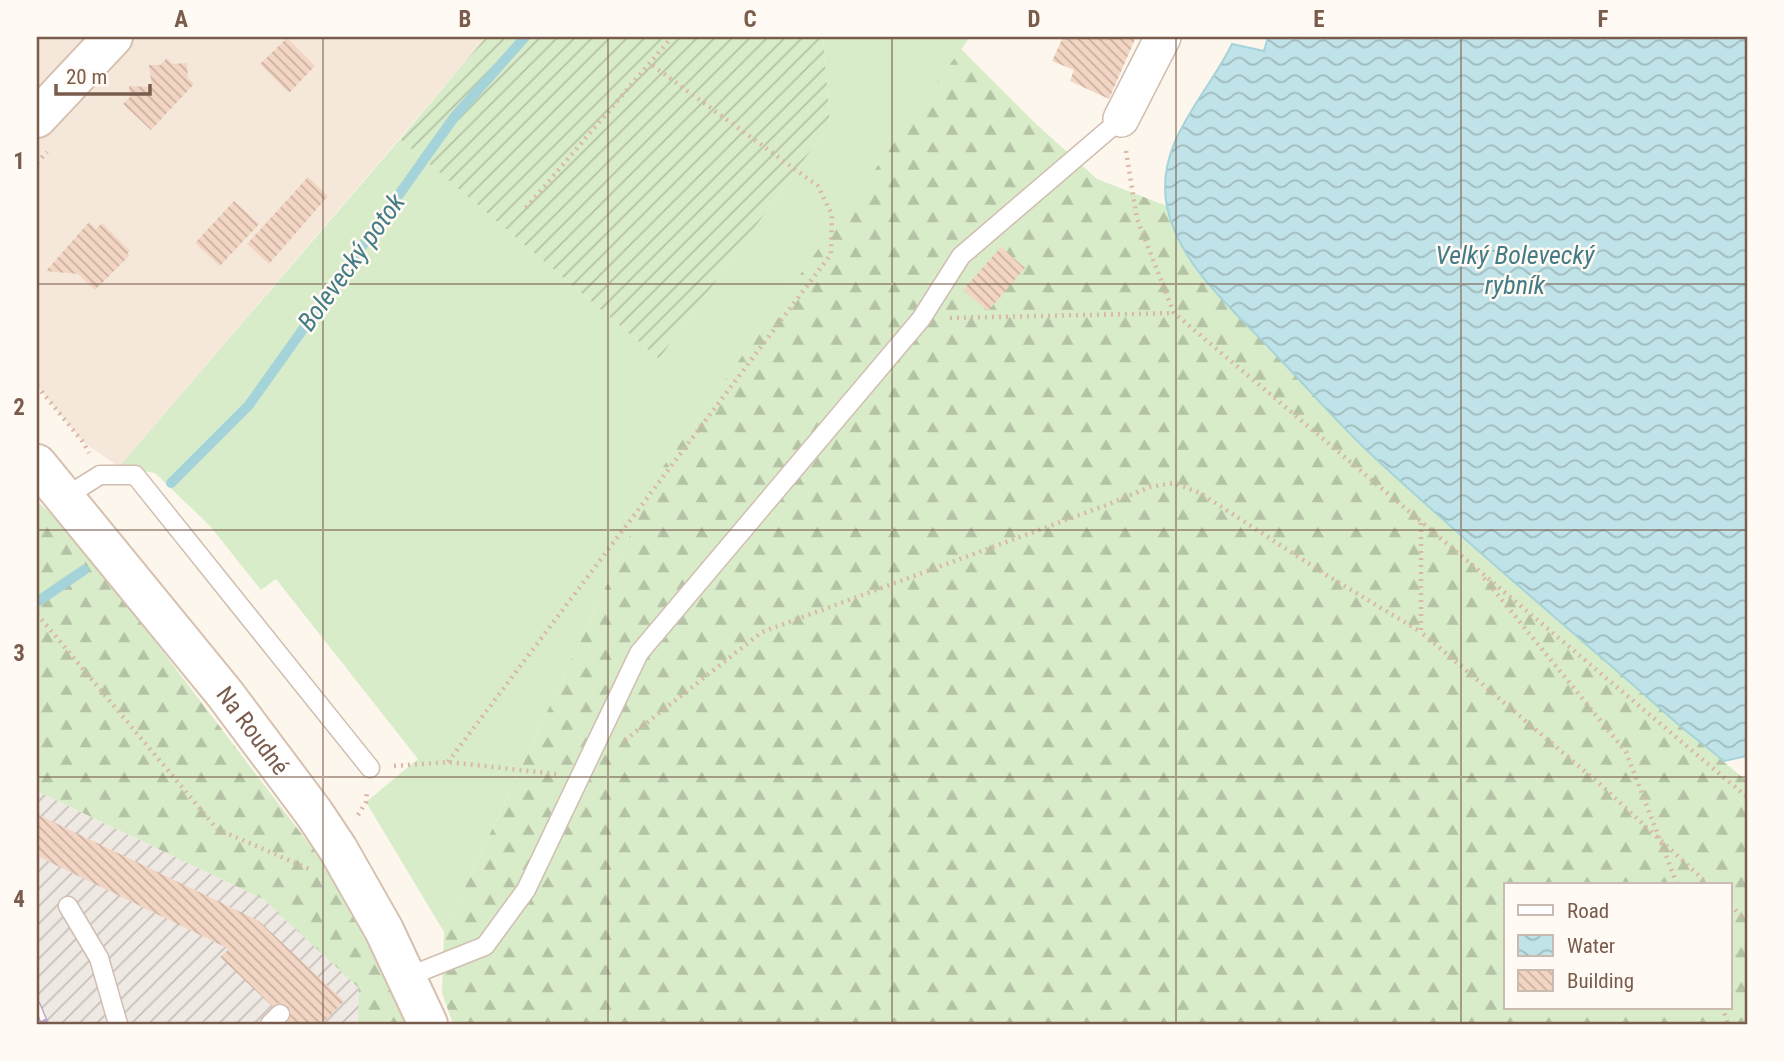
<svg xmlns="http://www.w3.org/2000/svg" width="1784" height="1061" font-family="'Roboto Condensed',sans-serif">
<defs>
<pattern id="industrial-furrows" width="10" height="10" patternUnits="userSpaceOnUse" patternTransform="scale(1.75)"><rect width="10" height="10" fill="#efe9e4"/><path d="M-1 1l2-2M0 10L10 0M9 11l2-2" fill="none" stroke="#c7c0bb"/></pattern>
<pattern id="forest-firs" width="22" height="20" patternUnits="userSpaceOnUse" patternTransform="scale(1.75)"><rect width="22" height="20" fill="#d8ecc9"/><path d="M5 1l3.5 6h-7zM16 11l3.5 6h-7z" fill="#b4c2a5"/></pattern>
<pattern id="garden-furrows" width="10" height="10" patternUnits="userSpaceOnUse" patternTransform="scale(1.75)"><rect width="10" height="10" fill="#d8ecc9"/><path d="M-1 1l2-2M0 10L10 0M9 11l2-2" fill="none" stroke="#b4c2a5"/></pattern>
<pattern id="water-waves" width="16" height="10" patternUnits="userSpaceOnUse" patternTransform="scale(1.75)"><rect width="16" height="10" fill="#bfe3e8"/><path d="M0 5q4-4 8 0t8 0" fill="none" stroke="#a0bbbe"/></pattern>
<pattern id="building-back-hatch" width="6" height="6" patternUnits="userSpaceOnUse" patternTransform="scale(1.75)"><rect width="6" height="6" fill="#f3d5c3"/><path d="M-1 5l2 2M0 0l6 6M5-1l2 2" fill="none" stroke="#cab0a1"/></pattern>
</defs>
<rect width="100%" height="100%" fill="#fdf6ec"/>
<polygon fill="#f5e8da" points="37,37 486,37 119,467 83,442 37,386"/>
<polygon fill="url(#industrial-furrows)" points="37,791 263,899 360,988 358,1024 37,1024"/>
<polygon fill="#d8ecc9" points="823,37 970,37 660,471 444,932 366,802 418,759 276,579 261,590 210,526 155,473 119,467 400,139 659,359 830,124"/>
<g fill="url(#forest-firs)" fill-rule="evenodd">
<path d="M 961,49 L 1035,123 L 1097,179 L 1167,206 L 1180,239 L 1200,275 L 1372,456 L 1680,726 L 1747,781 L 1747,1024 L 453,1024 L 442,993 L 444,932 L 660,471 ZM 1506,884 L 1730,884 L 1730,1007 L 1506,1007 Z"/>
<polygon points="37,501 74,535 322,861 382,962 408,1024 358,1024 359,988 263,899 37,791"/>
</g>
<polygon fill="url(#garden-furrows)" points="486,37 823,37 830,124 659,359 400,139"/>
<path fill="url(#water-waves)" stroke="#a5d3da" stroke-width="2" d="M 1268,37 L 1747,37 L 1747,756 L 1724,761 L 1680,726 C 1578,636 1473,549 1374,457 C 1339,425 1308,388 1275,354 C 1235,311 1180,267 1167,207 C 1154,143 1207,96 1232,44 L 1264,51 Z"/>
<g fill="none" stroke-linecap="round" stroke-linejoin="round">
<g stroke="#a5d3da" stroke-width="10">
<polyline points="171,483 249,405 455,116 525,37"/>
<polyline points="37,602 84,570"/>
</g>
</g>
<g fill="url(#building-back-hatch)">
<polygon points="1063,37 1136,37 1109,99 1070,81 1074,70 1052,61"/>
<polygon points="287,38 315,66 289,93 260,64"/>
<polygon points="167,58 173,64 187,63 188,78 194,84 151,130 123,104 130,97 129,86 152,87 149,65 160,65"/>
<polygon points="308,177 328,196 269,264 247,244"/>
<polygon points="234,201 259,224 220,266 195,243"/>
<polygon points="89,222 96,229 102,223 130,251 127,254 129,256 95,290 78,274 46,271"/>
<polygon points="1001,247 1025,268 988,311 963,290"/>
<polygon points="37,814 259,921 344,1001 322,1024 292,1024 288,1021 291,1012 288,1006 278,1003 272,1006 220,957 229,949 37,856"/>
</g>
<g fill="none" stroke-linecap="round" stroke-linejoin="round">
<g stroke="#d1beb0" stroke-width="21">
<g id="lane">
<polyline points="65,497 100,475 135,475 370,768"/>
<polyline points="68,906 99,958 118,1024"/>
<polyline points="407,977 485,946 526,890 639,653 921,319 961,256 1121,119"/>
<polyline points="270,1024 280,1014"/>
</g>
</g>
<g stroke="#d1beb0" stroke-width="38">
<polyline id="street" points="1121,119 1163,37"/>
</g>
<g stroke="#d6c0b0" stroke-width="42">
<g id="secondary">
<polyline points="37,118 113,37"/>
<path id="s1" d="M 37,464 L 225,694 L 314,813 L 338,849 L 384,930 L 428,1024"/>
</g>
</g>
<g stroke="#d9b8a5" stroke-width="4.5" stroke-dasharray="2 5" stroke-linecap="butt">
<polyline points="1126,151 1137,219 1174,313 1747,797"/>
<polyline points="37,163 47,152"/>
<polyline points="526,208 672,37"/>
<polyline points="950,318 1174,313"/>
<polyline points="37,386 83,442 89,453"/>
<polyline points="1421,523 1421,632 1602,786 1708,884"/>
<polyline points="1484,578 1626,752 1677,884"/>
<polyline points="37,614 217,829 309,869"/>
<polyline points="625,740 762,632 1104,506 1150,487 1174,483 1200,493 1328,576 1421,632"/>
<polyline points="448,762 831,254 832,215 818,186 649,63"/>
<polyline points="394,766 448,762 556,774"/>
<polyline points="358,815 366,802 367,791"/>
<polyline points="1730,905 1747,921"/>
<polyline points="1722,1007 1728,1024"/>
</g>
<use href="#lane" stroke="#fff" stroke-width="18"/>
<use href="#street" stroke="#fff" stroke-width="35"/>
<use href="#secondary" stroke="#fff" stroke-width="38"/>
<g stroke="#b9a8c9" stroke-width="8">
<polyline id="rail" points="37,1005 45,1024"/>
</g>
<use href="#rail" stroke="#fffaf3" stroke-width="5" stroke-dasharray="16" stroke-linecap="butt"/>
</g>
<path fill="none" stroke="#7a5c4d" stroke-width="2" stroke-opacity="0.55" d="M 323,37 L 323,1024M 608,37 L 608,1024M 892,37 L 892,1024M 1176,37 L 1176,1024M 1461,37 L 1461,1024M 37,284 L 1747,284M 37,530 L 1747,530M 37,777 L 1747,777"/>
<g text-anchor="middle" stroke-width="5" stroke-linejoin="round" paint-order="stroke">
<g font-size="24" fill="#7a5c4d" stroke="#fffaf3">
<text dy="8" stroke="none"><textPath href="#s1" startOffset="343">Na Roudné</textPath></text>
</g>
<g font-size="26" font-style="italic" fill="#437c86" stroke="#fffaf3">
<text x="1515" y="264">Velký Bolevecký<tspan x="1515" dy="30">rybník</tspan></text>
<text transform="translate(351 262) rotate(-54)" y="9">Bolevecký potok</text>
</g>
</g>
<rect width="1784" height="1061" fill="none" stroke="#fffaf3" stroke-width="77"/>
<rect x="1504" y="883" width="228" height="126" fill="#fffaf3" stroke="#cabbb1" stroke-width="2"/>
<rect x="1518" y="905" width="35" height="10" fill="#ffffff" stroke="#cabbb1" stroke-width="2"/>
<text x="1567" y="918" font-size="21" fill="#7a5c4d">Road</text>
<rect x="1518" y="935" width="35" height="21" fill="url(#water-waves)" stroke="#cabbb1" stroke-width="2"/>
<text x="1567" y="953" font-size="21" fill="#7a5c4d">Water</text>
<rect x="1518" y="970" width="35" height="21" fill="url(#building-back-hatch)" stroke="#cabbb1" stroke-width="2"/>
<text x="1567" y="988" font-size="21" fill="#7a5c4d">Building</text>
<path d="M56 84v10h94v-10" fill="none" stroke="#7a5c4d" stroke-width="3.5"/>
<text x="66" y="84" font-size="21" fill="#7a5c4d" stroke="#fffaf3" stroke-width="5" paint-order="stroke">20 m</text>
<rect x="38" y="38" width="1708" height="985" fill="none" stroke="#7a5c4d" stroke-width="2.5"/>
<g font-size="23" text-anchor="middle" font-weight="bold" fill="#7a5c4d">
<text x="181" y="27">A</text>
<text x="465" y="27">B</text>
<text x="750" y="27">C</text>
<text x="1034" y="27">D</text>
<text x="1319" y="27">E</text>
<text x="1603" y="27">F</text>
<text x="19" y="169">1</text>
<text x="19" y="415">2</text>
<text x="19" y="661">3</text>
<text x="19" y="907">4</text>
</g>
</svg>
